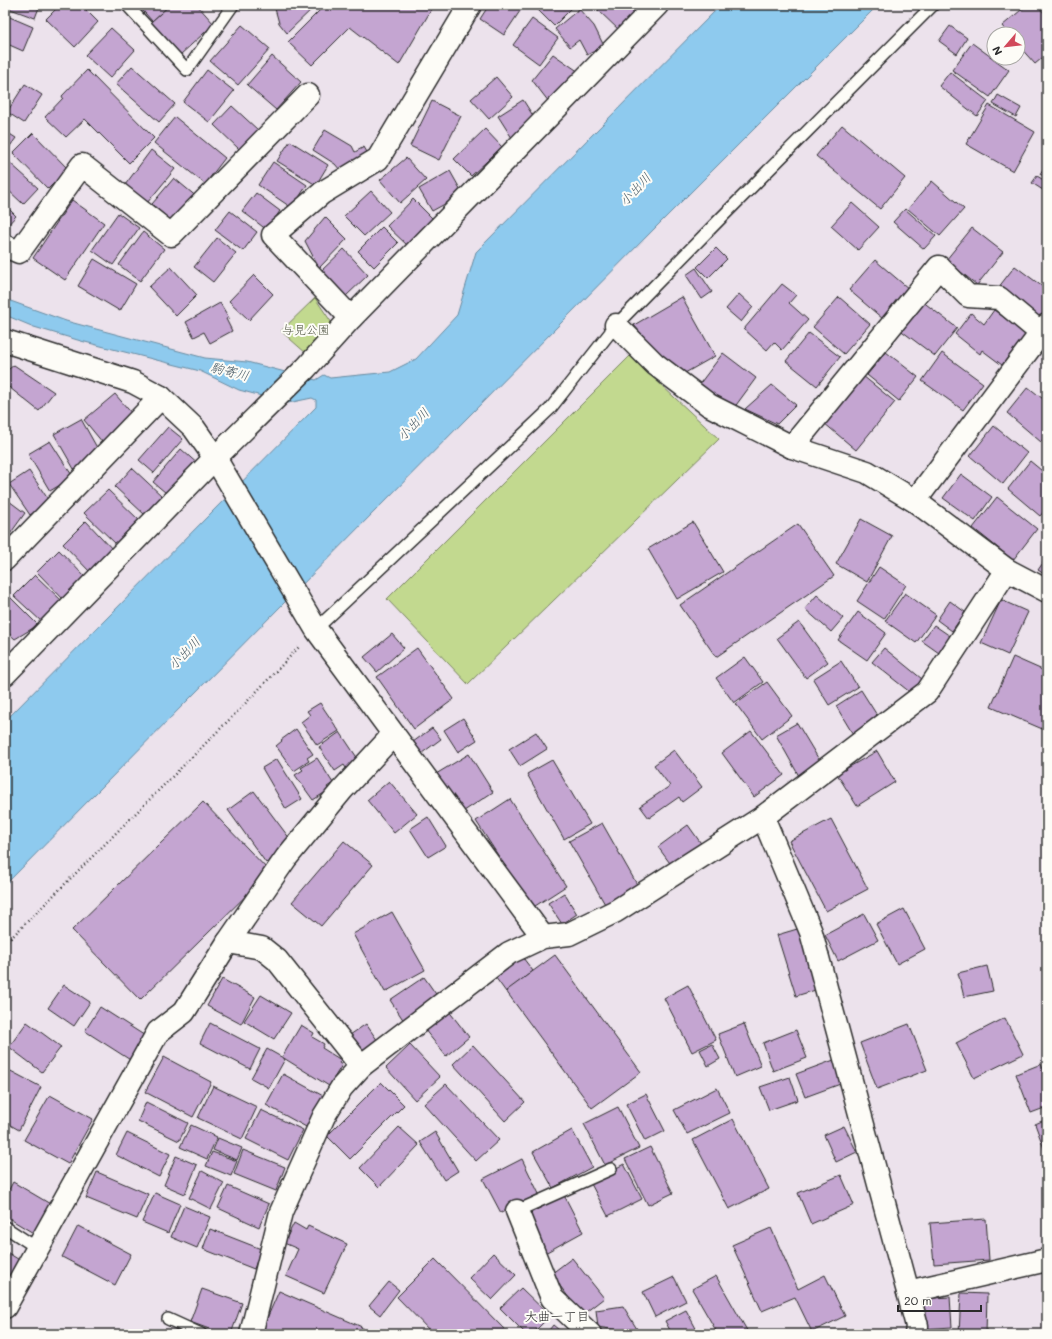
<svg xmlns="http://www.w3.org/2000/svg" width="1052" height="1339" font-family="Mali,'Klee One',sans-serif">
<rect width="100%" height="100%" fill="#ece2ec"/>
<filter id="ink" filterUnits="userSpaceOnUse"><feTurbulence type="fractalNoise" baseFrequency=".025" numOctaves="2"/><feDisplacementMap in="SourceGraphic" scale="8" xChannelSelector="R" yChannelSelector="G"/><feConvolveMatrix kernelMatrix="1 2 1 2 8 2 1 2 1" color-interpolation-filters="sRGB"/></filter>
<g filter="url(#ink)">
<g fill="#c2d98f" stroke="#76825d">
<polygon points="315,298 334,326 307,354 281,331"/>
<polygon points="630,356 719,439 468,684 387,599"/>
</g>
<polygon fill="#8ecaee" stroke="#668aa0" points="721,5 878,5 655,228 5,885 5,721 316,407 316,400 312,398 288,403 239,390 200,371 81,341 34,327 5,315 5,299 66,321 205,358 247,362 316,380 324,375 330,378 390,372 416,359 457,315 476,252"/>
<g fill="#c4a5d1" stroke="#2b2b2b">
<polygon points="5,5 40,5 35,18 5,7"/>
<polygon points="60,5 81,5 98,22 75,47 46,19"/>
<polygon points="138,5 170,5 152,21"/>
<polygon points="170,5 197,5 214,24 180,55 151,22"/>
<polygon points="274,5 316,5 287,33 279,23"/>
<polygon points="325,5 434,5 399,65 350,27 312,65 288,42"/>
<polygon points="489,5 524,5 504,35 480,19"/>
<polygon points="542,5 575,5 554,26 537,9"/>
<polygon points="601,5 638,5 643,10 621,32 597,9"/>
<polygon points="1027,5 1037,5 1047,16 1047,54 1035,64 1018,45 1018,34 1009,34 1002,26"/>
<polygon points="579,9 594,26 604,46 587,55 579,40 570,47 555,29"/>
<polygon points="5,15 33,27 23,51 5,43"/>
<polygon points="532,19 558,38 539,64 513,45"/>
<polygon points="242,25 270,49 238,85 210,61"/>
<polygon points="950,26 967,38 957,54 939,41"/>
<polygon points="111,28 135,50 110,78 85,55"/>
<polygon points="972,43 1009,70 990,97 952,70"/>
<polygon points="553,54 579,72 549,102 532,80"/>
<polygon points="272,56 301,82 276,110 247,85"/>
<polygon points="132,66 175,104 159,122 116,84"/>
<polygon points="87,70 154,138 129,163 85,119 66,137 45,117 63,98 62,96"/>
<polygon points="207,70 234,91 209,122 183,102"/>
<polygon points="950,72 988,101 977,116 939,86"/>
<polygon points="496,77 513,97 489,119 471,99"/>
<polygon points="25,84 42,95 24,123 7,112"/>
<polygon points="998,95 1021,108 1016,117 993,104"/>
<polygon points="523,100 537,122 512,138 498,116"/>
<polygon points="432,101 461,116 439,160 410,146"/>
<polygon points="989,105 1035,132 1013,171 966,144"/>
<polygon points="232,106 258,130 240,150 214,125"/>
<polygon points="175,117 225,158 205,184 154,143"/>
<polygon points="842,125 905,178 880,209 816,156"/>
<polygon points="485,129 502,147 471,176 454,159"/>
<polygon points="325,130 352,146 355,152 364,147 368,154 340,170 335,164 313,150"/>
<polygon points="5,131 16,138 5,153"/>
<polygon points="33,133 68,169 48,189 13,153"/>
<polygon points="290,141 328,165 316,185 277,161"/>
<polygon points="151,150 175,169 147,203 125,185"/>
<polygon points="406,158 426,180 400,203 380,180"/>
<polygon points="273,162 307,185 292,208 258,185"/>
<polygon points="10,163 38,188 23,204 5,187 5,168"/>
<polygon points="1047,163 1047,178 1040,174"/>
<polygon points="450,171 463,194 432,211 419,189"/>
<polygon points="1037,176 1047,182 1046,192 1032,183"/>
<polygon points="174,178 198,198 176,225 152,204"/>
<polygon points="932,181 964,209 940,236 908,209"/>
<polygon points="371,191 390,212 364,236 344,216"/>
<polygon points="256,193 280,211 267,230 242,211"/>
<polygon points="413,199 434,220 408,246 387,226"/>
<polygon points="72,200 104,223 65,280 33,258"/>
<polygon points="852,203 879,227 858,250 831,226"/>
<polygon points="5,205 16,216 5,228"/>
<polygon points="905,209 936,236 924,249 893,222"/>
<polygon points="230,211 257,232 243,251 215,230"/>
<polygon points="118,213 139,228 113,265 92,250"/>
<polygon points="325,217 347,239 319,268 305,241"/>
<polygon points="382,227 398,243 374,267 358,251"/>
<polygon points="972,228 1003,252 977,285 946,260"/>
<polygon points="143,232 164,249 140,281 119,265"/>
<polygon points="217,238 236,253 213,282 194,267"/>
<polygon points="716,248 727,259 708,278 697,267"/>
<polygon points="344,249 368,275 345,297 321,271"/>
<polygon points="94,259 136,284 120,311 78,286"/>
<polygon points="875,260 909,289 883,319 849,290"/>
<polygon points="1015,266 1047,290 1047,311 1040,320 998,288"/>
<polygon points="171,267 197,295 176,316 149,287"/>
<polygon points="696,268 712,292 702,299 686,275"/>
<polygon points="254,275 273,294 249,320 229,301"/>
<polygon points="782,284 796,295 789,303 808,320 782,350 774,342 767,350 744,329"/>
<polygon points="739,294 753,307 741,322 726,309"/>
<polygon points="682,297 715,356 678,377 634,325"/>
<polygon points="839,297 870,324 844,354 813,327"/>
<polygon points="922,301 957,328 935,356 899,329"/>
<polygon points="220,303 229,318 226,319 232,331 210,343 204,332 194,337 186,322"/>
<polygon points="994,310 1026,334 1002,365 982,350 980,354 955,334 971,313 984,324"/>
<polygon points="809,333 840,357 817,386 786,361"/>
<polygon points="886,352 918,377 899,401 867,375"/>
<polygon points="723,353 756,378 731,412 698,386"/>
<polygon points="942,353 983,383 963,410 922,381"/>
<polygon points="14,365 54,392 39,411 5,384 5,372"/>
<polygon points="863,376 895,402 856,450 824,423"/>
<polygon points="772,385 796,405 777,424 745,409"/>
<polygon points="1028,387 1047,402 1047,435 1041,442 1007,413"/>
<polygon points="115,394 134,416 103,443 84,420"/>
<polygon points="81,419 100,453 74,469 54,434"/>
<polygon points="994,426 1027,453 1003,484 970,456"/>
<polygon points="168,427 183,439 154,473 139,460"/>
<polygon points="50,441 73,477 50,491 28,454"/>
<polygon points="181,449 200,466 172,498 153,482"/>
<polygon points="1030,461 1047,475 1047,508 1040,516 1008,489"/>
<polygon points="132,468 162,496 145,515 115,487"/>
<polygon points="29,471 50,502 30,515 9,484"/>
<polygon points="961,474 992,497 975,521 943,498"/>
<polygon points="108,490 141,522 118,546 84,513"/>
<polygon points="997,497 1037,529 1013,560 973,528"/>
<polygon points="5,498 25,513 5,541"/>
<polygon points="861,519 892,536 867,582 836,564"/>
<polygon points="86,521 114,551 91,573 63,544"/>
<polygon points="693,522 723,572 677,599 648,549"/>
<polygon points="798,524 834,576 716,657 680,605"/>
<polygon points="59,550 86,578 64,600 37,572"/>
<polygon points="1047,557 1047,576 1038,570"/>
<polygon points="879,567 906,585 884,619 857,601"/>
<polygon points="35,575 62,601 42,622 14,596"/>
<polygon points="905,593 936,615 916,643 885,621"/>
<polygon points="817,595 843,618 831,632 805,609"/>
<polygon points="10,597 38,625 15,639 5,630 5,601"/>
<polygon points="1001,600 1028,612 1008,655 981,643"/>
<polygon points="950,601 965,612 952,631 937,620"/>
<polygon points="858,612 886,633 867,660 838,640"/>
<polygon points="799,622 828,662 806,678 777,638"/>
<polygon points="934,625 950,636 939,653 922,641"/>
<polygon points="392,634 404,648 377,672 364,657"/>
<polygon points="417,648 454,699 414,729 377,677"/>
<polygon points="884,648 922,679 911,693 872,662"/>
<polygon points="745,657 763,682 734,703 716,678"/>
<polygon points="1013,657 1047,672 1047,731 991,707"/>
<polygon points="841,661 858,687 829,705 813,679"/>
<polygon points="767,682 792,716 762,739 736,704"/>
<polygon points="861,690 880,720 854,736 836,706"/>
<polygon points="320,703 339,731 317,745 301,722 310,715 307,711"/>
<polygon points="463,718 477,740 458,752 444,730"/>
<polygon points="797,723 821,763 799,776 776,735"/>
<polygon points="432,728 441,739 418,756 409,745"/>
<polygon points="296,729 313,754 307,758 309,761 294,771 276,746 282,741 281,740"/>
<polygon points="751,731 784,775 754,797 722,753"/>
<polygon points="340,732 358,759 346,768 344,765 335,771 319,747"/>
<polygon points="536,732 547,749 520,766 509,749"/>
<polygon points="674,750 702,787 682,802 679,797 649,818 640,806 670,786 654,765"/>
<polygon points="877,751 895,782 857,806 837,774"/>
<polygon points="469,754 493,792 461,813 436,774"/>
<polygon points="317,758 333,783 327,787 329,790 313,800 295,775 303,770 301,768"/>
<polygon points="277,759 302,799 286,809 262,768"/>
<polygon points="552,760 590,824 564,839 527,774"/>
<polygon points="389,781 417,814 394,833 367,800"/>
<polygon points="254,791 293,843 266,863 228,810"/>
<polygon points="510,799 566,886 532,908 476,821"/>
<polygon points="203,802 270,872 140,1000 72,930"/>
<polygon points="428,817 446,846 428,857 410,829"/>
<polygon points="831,819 868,889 826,911 789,841"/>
<polygon points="602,823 639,888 606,906 569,841"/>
<polygon points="688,825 705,849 675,870 658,847"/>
<polygon points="344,841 373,865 321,926 292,902"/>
<polygon points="564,893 577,914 562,924 548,903"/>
<polygon points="904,909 925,949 897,964 876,924"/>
<polygon points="392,912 425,970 385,992 353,934"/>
<polygon points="864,914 878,940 838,961 825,935"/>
<polygon points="804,927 822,988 796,996 777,935"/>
<polygon points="520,954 533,971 506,992 493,974"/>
<polygon points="555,955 641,1072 592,1108 506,991"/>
<polygon points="987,966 993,991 964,997 958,973"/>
<polygon points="424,977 438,997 404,1021 390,1000"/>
<polygon points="222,979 255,997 241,1024 207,1006"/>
<polygon points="64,985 90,1002 74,1026 48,1008"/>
<polygon points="688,985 716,1040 692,1052 664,998"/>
<polygon points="261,995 291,1013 274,1039 244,1021"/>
<polygon points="100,1007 150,1039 135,1063 85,1031"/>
<polygon points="448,1010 469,1037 446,1056 424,1029"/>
<polygon points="1005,1018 1023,1054 974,1078 956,1043"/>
<polygon points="27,1022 61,1047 42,1072 9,1047"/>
<polygon points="210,1023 260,1049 250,1069 200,1043"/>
<polygon points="366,1024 380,1044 361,1057 347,1037"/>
<polygon points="744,1024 761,1066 735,1077 718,1034"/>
<polygon points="909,1024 927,1070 877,1089 860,1043"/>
<polygon points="301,1025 314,1033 312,1037 324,1044 322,1048 341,1060 339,1063 342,1065 329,1086 282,1057"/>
<polygon points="796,1030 807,1058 773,1071 763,1043"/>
<polygon points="712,1044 720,1059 708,1066 700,1050"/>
<polygon points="410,1045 440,1077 415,1100 386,1068"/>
<polygon points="473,1045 525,1102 505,1121 453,1064"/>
<polygon points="267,1049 285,1059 269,1088 251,1078"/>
<polygon points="164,1057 211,1082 193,1117 145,1092"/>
<polygon points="834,1060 843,1083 805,1097 796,1074"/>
<polygon points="1041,1064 1047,1079 1047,1107 1031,1113 1016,1074"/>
<polygon points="5,1068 41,1087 19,1130 5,1122"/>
<polygon points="283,1074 325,1097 308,1128 266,1105"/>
<polygon points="790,1077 798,1100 769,1110 760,1087"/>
<polygon points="381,1082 404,1105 350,1159 327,1136"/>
<polygon points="446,1084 499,1140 476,1161 424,1104"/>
<polygon points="213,1086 257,1107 242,1139 198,1118"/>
<polygon points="717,1088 730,1113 687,1134 674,1110"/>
<polygon points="646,1094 665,1131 645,1141 626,1104"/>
<polygon points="50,1095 93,1119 68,1164 24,1140"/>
<polygon points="146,1102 188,1123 179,1141 138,1121"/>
<polygon points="618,1107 639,1148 605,1165 584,1124"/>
<polygon points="261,1110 303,1130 288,1160 246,1139"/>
<polygon points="733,1119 769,1189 729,1209 693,1140"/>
<polygon points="1047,1119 1047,1153 1046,1154 1035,1124"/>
<polygon points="191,1125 217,1137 207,1159 180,1147"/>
<polygon points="844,1126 857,1152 836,1162 824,1135"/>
<polygon points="399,1127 419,1145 379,1187 360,1168"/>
<polygon points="572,1130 592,1167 553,1188 533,1152"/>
<polygon points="435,1132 458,1171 444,1180 420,1142"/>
<polygon points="127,1133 170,1154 159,1177 116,1155"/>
<polygon points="218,1138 242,1148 237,1160 213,1150"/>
<polygon points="650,1147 673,1193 648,1205 625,1159"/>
<polygon points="243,1150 285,1167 276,1191 234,1174"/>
<polygon points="212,1152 237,1161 231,1176 206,1166"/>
<polygon points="176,1156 197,1165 185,1194 164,1185"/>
<polygon points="522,1159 539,1194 501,1213 483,1179"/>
<polygon points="624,1164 642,1199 608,1216 590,1182"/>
<polygon points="202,1171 224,1183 211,1209 189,1198"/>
<polygon points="97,1172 148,1194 137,1219 86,1198"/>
<polygon points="841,1175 854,1205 811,1224 798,1193"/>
<polygon points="13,1182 52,1205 35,1234 5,1216 5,1197"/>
<polygon points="1043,1185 1047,1185 1047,1213"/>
<polygon points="228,1186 269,1204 259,1227 218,1208"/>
<polygon points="155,1193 180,1204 168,1233 142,1222"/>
<polygon points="564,1195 583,1232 545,1253 525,1216"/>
<polygon points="184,1206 210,1217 197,1248 171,1237"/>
<polygon points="986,1219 989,1260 934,1264 930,1223"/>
<polygon points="294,1223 306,1230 308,1226 347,1244 324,1293 286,1276 298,1249 284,1243"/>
<polygon points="78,1226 131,1254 115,1285 62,1257"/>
<polygon points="771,1228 798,1289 825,1275 845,1316 812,1332 795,1297 762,1311 732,1245"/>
<polygon points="210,1229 261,1249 254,1269 203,1249"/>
<polygon points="5,1251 21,1261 5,1289"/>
<polygon points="493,1253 516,1275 492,1300 469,1278"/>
<polygon points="572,1258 604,1298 582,1315 551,1274"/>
<polygon points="435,1259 509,1334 433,1334 397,1297"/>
<polygon points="716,1276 749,1334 718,1334 692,1289"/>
<polygon points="674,1277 686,1301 655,1317 643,1292"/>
<polygon points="389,1282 399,1290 380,1315 369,1306"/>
<polygon points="521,1288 550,1316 532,1334 526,1334 500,1308"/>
<polygon points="202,1289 242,1303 231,1334 223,1334 190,1322"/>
<polygon points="279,1291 362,1327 359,1334 265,1334 261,1332"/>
<polygon points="961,1293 987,1294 986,1334 959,1334"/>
<polygon points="950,1297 952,1327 921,1329 919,1299"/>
<polygon points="623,1306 640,1334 598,1327 596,1310"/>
<polygon points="686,1310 699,1334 672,1334 665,1321"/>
<polygon points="553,1325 564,1334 546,1334"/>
</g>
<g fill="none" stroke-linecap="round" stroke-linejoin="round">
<g stroke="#2b2b2b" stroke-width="14">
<g id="service">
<polyline points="127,5 187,70 233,5"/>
<polyline points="316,629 550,409 616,325 720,219 933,5"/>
<polyline points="517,1211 611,1169"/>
<polyline points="5,1227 37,1248"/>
<polyline points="168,1319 201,1334"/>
</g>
</g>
<g stroke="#2b2b2b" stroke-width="25">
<g id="minor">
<polyline points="5,246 19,252 82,165 171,235 308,95"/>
<polyline points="351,318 273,235 322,193 378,159 470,5"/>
<polyline points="616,325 655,364 709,405 792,447 867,472 915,501 1007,570"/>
<polyline points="5,341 133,382 161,397 194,428 215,458 316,629 543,937"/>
<polyline points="792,447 939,267 968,296 999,298 1041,333"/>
<polyline points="915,501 1047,325"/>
<polyline points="5,559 161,397"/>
<polyline points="5,674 215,458 306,368 351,318 657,5"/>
<polyline points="763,817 811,932 908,1292 1047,1260"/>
<polyline points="228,942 262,948 277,960 361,1066"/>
<polyline points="517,1211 552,1298 590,1334"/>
<polyline points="908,1292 917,1326 916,1334"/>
<polyline points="5,1307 158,1032 184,1012 228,942 286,858 342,790 393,735"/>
<polyline points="251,1334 281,1212 324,1116 342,1087 361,1066 509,953 543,937 569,934 616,911 763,817 927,692 1007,570 1047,591"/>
</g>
</g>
<polyline stroke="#2b2b2b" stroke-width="2.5" stroke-dasharray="1 3" stroke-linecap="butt" points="5,944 242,707 299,647"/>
<use href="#service" stroke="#fdfcf7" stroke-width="11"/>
<use href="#minor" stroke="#fdfcf7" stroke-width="22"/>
</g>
</g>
<g text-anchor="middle" stroke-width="4" stroke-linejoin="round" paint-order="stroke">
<g font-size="12" fill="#515644" stroke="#fdfcf7">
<text x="306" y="334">与見公園</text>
</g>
<g font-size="13" font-style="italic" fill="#495b66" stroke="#fdfcf7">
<text transform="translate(635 189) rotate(-47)" y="5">小出川</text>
<text transform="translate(230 371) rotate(14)" y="5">駒寄川</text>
<text transform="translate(413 424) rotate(-46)" y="5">小出川</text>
<text transform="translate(184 653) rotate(-46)" y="5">小出川</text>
</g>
<g font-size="13" fill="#2b2b2b" stroke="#fdfcf7">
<text x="557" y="1321">大曲一丁目</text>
</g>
</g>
<rect width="1052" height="1339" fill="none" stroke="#fdfcf7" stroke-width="20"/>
<rect x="10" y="10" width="1032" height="1319" fill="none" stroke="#2b2b2b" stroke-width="1.5" filter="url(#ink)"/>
<g transform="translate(1006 46) rotate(242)"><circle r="19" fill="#fdfcf7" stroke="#a9a8a5"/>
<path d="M0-3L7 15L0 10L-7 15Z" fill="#d1495b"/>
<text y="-6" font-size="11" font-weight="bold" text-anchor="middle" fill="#2b2b2b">N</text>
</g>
<path d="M898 1305v6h83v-6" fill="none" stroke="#2b2b2b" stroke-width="2"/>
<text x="904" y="1305" font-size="12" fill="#2b2b2b" stroke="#fdfcf7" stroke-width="3" paint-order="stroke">20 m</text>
</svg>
